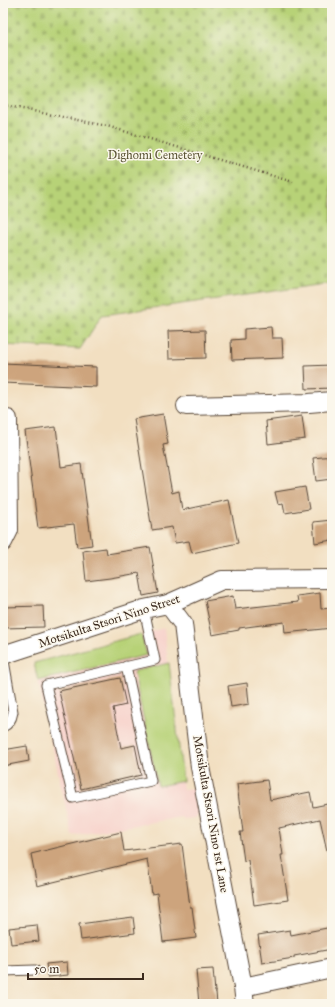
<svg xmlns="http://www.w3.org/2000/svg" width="335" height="1007" font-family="'IM FELL Great Primer',serif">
<defs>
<pattern id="cemetery-stones" width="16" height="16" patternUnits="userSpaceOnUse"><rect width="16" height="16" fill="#b7d277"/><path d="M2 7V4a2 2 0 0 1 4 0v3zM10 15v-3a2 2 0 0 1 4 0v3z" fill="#9eb466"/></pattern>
</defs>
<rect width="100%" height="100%" fill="#fbf7ec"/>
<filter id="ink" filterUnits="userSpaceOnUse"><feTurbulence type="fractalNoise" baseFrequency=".025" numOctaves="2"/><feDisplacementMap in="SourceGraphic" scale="8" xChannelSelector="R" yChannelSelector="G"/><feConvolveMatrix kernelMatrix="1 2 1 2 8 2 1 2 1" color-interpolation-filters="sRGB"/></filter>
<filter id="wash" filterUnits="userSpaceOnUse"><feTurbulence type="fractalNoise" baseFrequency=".012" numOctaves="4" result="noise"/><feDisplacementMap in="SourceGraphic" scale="16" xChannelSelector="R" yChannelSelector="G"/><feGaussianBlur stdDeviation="0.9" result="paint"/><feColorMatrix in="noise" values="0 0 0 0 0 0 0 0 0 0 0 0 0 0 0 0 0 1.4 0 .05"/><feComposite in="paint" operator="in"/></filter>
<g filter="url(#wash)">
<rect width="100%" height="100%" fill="#f2dfc1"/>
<polygon fill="#f7d0c9" points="164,628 183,789 196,788 200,812 195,818 183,819 182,817 72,836 34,663"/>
<polygon fill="url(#cemetery-stones)" stroke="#797e4a" points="3,3 332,3 332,283 102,315 80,349 3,345"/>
<g fill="#b7d277" stroke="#797e4a">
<polygon points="141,634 147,655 38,681 34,663"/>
<polygon points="169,663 183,781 158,786 134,674 135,671"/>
</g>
<g id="blocks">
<g fill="#cda47d">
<polygon points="271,327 272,338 282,338 283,358 232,360 231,340 244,339 244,329"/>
<polygon points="205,330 206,358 169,359 168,331"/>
<polygon points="3,363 96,367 96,387 3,383"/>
<polygon points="332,365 332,388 306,389 305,366"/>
<polygon points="163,414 168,444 163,445 172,493 179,491 182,510 229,500 238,543 192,553 189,541 175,543 172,527 152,530 134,419"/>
<polygon points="302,416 305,439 268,444 266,421"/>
<polygon points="56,427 61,467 81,464 92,545 77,547 74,524 38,528 25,431"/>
<polygon points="332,456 332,479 316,481 313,458"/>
<polygon points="305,487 309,509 285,513 283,503 278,504 275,492"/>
<polygon points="332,520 332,540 315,543 313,522"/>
<polygon points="150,547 158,593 143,596 139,573 110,578 86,581 83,551 106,548 107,554"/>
<polygon points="320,593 321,609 332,608 332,628 285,633 284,622 239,628 239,630 212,635 205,601 233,596 235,609 298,602 297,596"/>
<polygon points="43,606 44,627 3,628 3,607"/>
<polygon points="120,678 126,705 113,708 121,748 135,745 141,775 81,789 59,691"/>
<polygon points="247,683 249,704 231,707 228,686"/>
<polygon points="27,746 29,761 3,766 3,750"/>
<polygon points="267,780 270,800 310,792 313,807 332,803 332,851 327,851 320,819 279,828 283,855 281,855 288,900 254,905 248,860 244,861 240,832 243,832 237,784"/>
<polygon points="121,832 124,851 182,844 190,907 192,907 196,938 163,942 157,893 152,894 147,859 37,886 31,854"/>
<polygon points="133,917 135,933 81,940 79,924"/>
<polygon points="37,925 39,941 11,944 9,928"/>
<polygon points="332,927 332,949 294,956 294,958 262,963 258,935 290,930 291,935"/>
<polygon points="67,962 68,975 48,977 46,964"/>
<polygon points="213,969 215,992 216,992 217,1004 199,1004 196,970"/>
</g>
</g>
</g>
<g filter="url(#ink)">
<use href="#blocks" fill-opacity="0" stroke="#564536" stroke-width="1"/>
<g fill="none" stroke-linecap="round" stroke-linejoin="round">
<g stroke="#564536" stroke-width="11">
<g id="service">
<polyline points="126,666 151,781 73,798 46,685 155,660 144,609"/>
<path d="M 3,727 C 10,724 12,718 13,712 L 3,655"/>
<polyline points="3,971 35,970"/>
</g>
</g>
<g stroke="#564536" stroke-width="20">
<g id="minor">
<polyline points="186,406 309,403 332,401"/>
<polyline points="3,542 9,530 8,419"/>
<polyline points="168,604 183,624 200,767 243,987 245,1004"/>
<polyline points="3,655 144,609 168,604 222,580 332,579"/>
<polyline points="243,987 332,968"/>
</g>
</g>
<polyline stroke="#564536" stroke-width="2.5" stroke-dasharray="1 3" stroke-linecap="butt" points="3,105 107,126 293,182"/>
<use href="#service" stroke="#fff" stroke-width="9"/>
<use href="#minor" stroke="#fff" stroke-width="18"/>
</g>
</g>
<g text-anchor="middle" stroke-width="3" stroke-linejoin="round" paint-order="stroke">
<g font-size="12" fill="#5a5434" stroke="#fbf7ec">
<text x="155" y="159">Dighomi Cemetery</text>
</g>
<g font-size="12" fill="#3b2a1e" stroke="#fbf7ec">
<text transform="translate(109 621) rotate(-18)" y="4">Motsikulta Stsori Nino Street</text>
<text transform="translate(211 814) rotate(80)" y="4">Motsikulta Stsori Nino 1st Lane</text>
</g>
</g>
<rect width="335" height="1007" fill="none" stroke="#fbf7ec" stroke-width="16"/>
<path d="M28 973v6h115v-6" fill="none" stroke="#3b2a1e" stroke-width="2"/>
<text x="34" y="973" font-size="12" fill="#3b2a1e" stroke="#fbf7ec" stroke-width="3" paint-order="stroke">50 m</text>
</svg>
